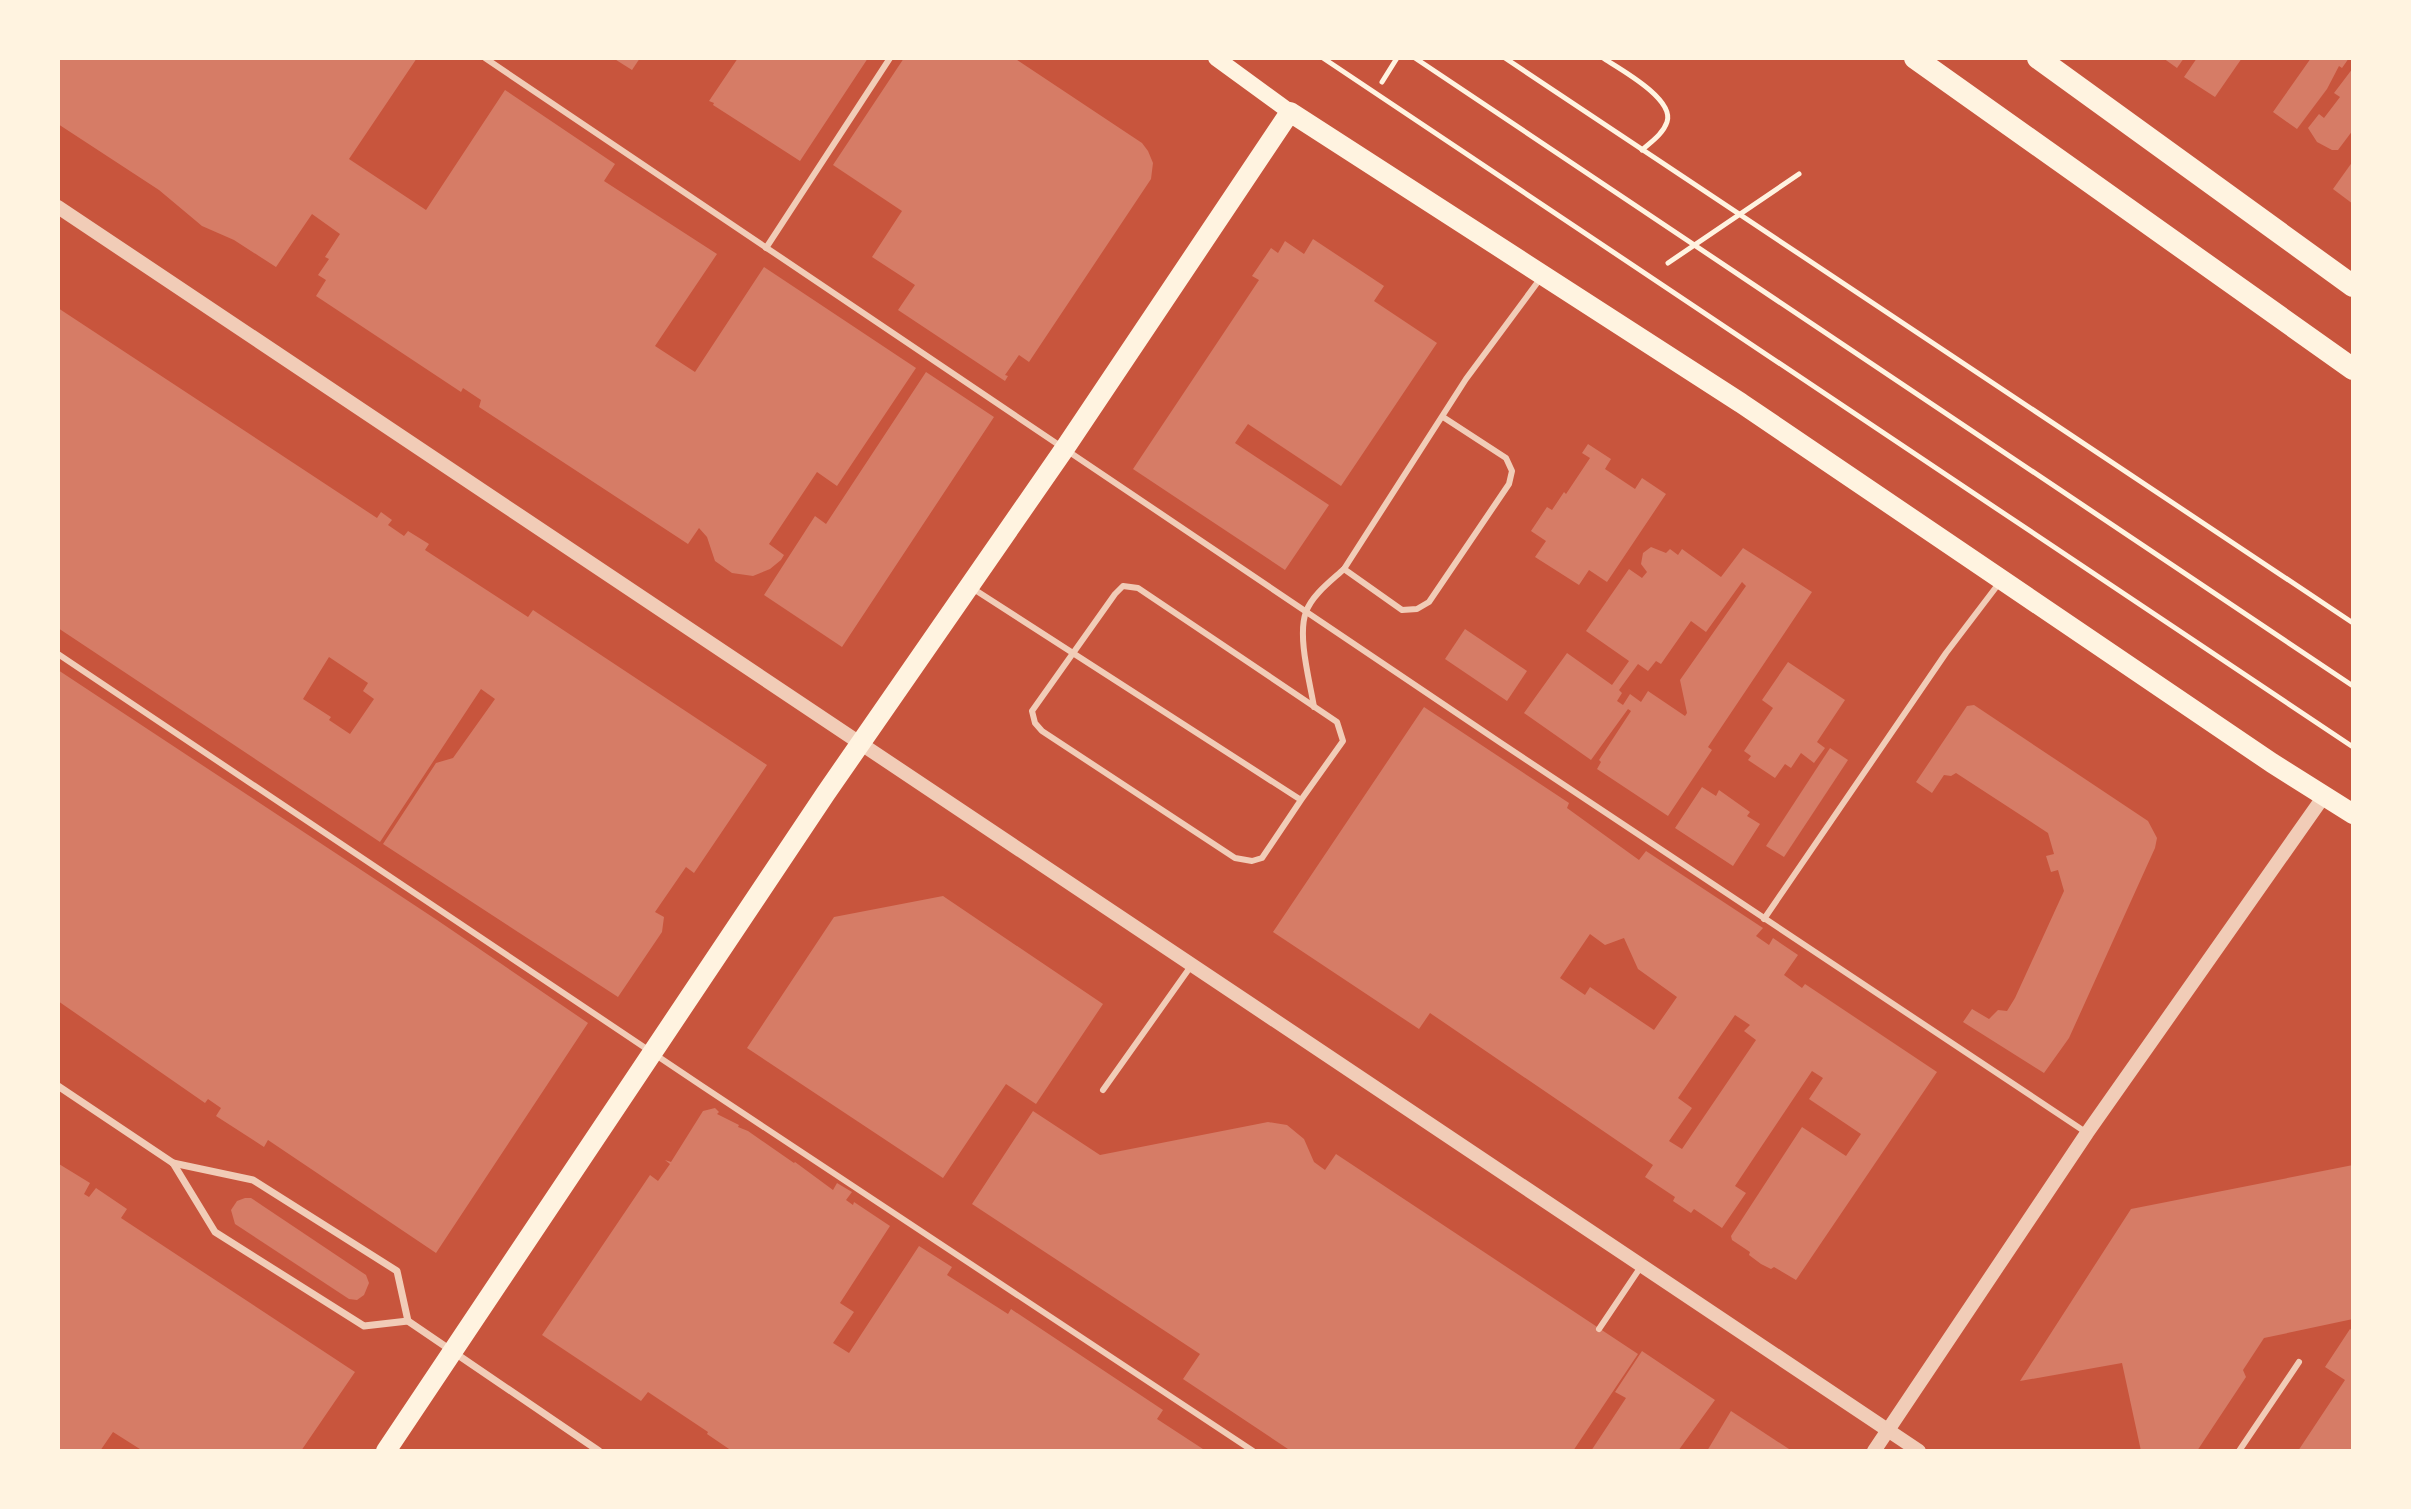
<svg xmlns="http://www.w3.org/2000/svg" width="2411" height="1509" font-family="'Public Sans',sans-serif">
<rect width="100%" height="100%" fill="#c8553d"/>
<g fill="#d67c66" fill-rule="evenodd">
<polygon points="58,58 417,58 349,159 426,210 505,90 615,164 604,181 717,254 655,346 695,372 764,267 916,368 837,486 817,472 769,544 784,555 781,560 770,569 753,576 732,573 715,561 707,537 699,528 688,544 479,407 481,400 463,388 461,392 316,296 326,280 318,275 329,259 325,257 340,234 312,214 276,267 234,240 202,226 159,190 58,124"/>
<polygon points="613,58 640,58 632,70"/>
<polygon points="738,58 868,58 800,161 713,105 714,103 709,101"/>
<polygon points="904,58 1014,58 1142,143 1148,151 1153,163 1151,179 1029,362 1019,355 1005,375 1008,376 1005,381 898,310 915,285 872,257 902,211 833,165"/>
<polygon points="2163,58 2184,58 2177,68"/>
<polygon points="2197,58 2242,58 2215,97 2184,77"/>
<polygon points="2311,58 2349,58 2342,68 2339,66 2327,89 2297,129 2273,112"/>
<polygon points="2353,68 2353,130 2338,150 2332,150 2317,142 2308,128 2319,114 2324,118 2340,97 2334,93"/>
<polygon points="2353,161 2353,204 2333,189"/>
<polygon points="1313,239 1384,286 1374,301 1437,343 1341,486 1248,424 1235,443 1329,505 1285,570 1133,469 1259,280 1252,276 1271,248 1278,253 1285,241 1304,254"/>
<path d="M 58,308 L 377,518 L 381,512 L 392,520 L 388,525 L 404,536 L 408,531 L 429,544 L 425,550 L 528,617 L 533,610 L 767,765 L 694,873 L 686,867 L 655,912 L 664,917 L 662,932 L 618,997 L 383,844 L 436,763 L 453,758 L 495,699 L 481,689 L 380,842 L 58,628 ZM 329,657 L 368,683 L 363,691 L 374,699 L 350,734 L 329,720 L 331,717 L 303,699 Z"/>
<polygon points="926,372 994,417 842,647 764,595 815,516 826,524"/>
<polygon points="1588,444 1611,459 1605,469 1635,489 1642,478 1666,494 1607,582 1589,570 1579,585 1535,557 1546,541 1531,531 1547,507 1552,510 1564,492 1566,494 1590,458 1582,453"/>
<path d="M 1651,547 L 1666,553 L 1670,549 L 1678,555 L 1682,549 L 1721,577 L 1743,548 L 1812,592 L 1708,747 L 1712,750 L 1668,816 L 1597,769 L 1601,762 L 1599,760 L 1631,711 L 1628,709 L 1591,760 L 1524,713 L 1567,653 L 1612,685 L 1629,661 L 1586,631 L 1629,569 L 1642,578 L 1647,572 L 1641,564 L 1643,553 ZM 1742,582 L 1746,586 L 1680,680 L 1687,713 L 1685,716 L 1648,691 L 1641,702 L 1630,694 L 1623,705 L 1617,701 L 1622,693 L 1619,690 L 1638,664 L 1648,671 L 1656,661 L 1661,664 L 1691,621 L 1706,632 Z"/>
<polygon points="1465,629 1527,671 1507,701 1445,659"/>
<polygon points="1788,662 1845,700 1817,742 1825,748 1814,763 1801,753 1791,768 1785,764 1775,778 1748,760 1751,756 1744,751 1773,708 1762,700"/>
<polygon points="58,670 437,920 588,1023 436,1253 268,1140 264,1147 216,1116 221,1108 208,1099 205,1103 58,1001"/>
<polygon points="1974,705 2148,821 2157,838 2155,848 2069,1038 2044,1073 1963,1022 1972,1009 1989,1019 1998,1010 2007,1011 2015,998 2064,891 2058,870 2051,872 2046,856 2054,854 2048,833 1956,773 1951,776 1944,775 1932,793 1916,782 1967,706"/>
<path d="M 1424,707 L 1569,803 L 1567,808 L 1639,860 L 1646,851 L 1763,928 L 1756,936 L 1769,945 L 1773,938 L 1798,955 L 1784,975 L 1802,988 L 1805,984 L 1937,1072 L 1796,1280 L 1774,1267 L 1771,1269 L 1761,1264 L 1749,1255 L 1750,1252 L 1732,1240 L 1731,1236 L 1802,1127 L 1846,1156 L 1861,1134 L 1809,1099 L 1823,1078 L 1812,1071 L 1735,1186 L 1746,1193 L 1722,1228 L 1694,1209 L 1691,1213 L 1673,1201 L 1675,1197 L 1645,1177 L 1653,1165 L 1430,1013 L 1419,1029 L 1273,932 ZM 1590,934 L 1605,945 L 1624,938 L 1638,969 L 1677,997 L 1654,1030 L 1590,987 L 1585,995 L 1560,978 ZM 1735,1015 L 1750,1025 L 1744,1031 L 1756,1040 L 1682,1149 L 1669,1141 L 1692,1108 L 1678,1098 Z"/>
<polygon points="1830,748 1848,760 1784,857 1766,846"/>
<polygon points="1702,787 1716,796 1719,790 1750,812 1747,816 1760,824 1733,866 1675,828"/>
<polygon points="943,896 1103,1004 1036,1104 1006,1084 943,1178 747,1048 834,917"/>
<polygon points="715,1108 719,1112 717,1114 739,1125 738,1127 748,1131 794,1163 795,1162 833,1190 837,1183 852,1192 846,1200 853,1205 854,1202 890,1226 840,1303 854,1312 833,1343 849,1353 919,1246 952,1267 947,1275 1008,1314 1011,1309 1163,1410 1157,1419 1206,1451 732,1451 707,1434 708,1432 648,1392 641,1401 542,1335 650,1175 658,1181 670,1164 665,1160 671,1162 703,1111"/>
<polygon points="1033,1111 1100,1155 1268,1122 1287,1125 1304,1139 1314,1162 1325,1170 1336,1154 1638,1354 1573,1451 1291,1451 1183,1379 1200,1354 972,1204"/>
<polygon points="59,1164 90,1183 84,1194 89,1197 96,1188 127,1209 121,1218 355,1372 301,1451 143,1451 113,1432 100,1451 58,1451"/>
<polygon points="2353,1165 2353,1319 2264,1338 2243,1370 2246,1377 2197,1451 2141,1451 2122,1363 2020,1381 2131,1209"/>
<polygon points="245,1198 251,1198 366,1275 369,1283 364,1295 357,1300 349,1299 235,1224 231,1210 237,1201"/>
<polygon points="2350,1329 2353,1331 2353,1451 2298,1451 2345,1380 2325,1367"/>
<polygon points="1642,1351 1715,1400 1678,1451 1591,1451 1626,1398 1615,1392"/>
<polygon points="1731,1411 1792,1451 1707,1451"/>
</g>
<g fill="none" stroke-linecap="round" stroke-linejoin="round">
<g stroke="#fff3e0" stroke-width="5">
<polyline points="1323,58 2353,747"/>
<polyline points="1415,58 2353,686"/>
<polyline points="1505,58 2353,623"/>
<path d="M 1603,58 C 1620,69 1675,99 1667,122 C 1663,134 1651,142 1642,150"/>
<polyline points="1382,82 1397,58"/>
<polyline points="1668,263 1799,174"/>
</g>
<g stroke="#f1ccb7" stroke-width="6">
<polyline points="485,58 1501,743 2087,1133"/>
<polyline points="766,248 890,58"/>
<polyline points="1344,569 1402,610 1417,609 1429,602 1509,484 1512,471 1506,458 1443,417"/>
<polyline points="972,588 1301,800 1262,858 1252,861 1235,858 1042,731 1035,723 1032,711 1115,594 1123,586 1138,588 1337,722 1343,741 1301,800"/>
<polyline points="58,654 702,1086 1253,1451"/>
<path d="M 1314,707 C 1310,682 1297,636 1306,612 C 1312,595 1331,581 1344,569 L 1466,379 L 1540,279"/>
<polyline points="1764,919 1946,653 2000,582"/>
<polyline points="1103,1090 1191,966"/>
<polyline points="1599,1329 1642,1265"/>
<polyline points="2239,1451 2299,1362"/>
</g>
<g stroke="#f1ccb7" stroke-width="7">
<polyline points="58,1086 173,1163 215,1232 364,1326 408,1321 599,1451"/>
<polyline points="173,1163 253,1180 397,1271 408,1321"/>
</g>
<g stroke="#f1ccb7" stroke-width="14">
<polyline points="58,207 1919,1451"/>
<polyline points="1874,1451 2087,1133 2324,796"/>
</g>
<polyline stroke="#fff3e0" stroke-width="16" points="1216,58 1290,112"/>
<polyline stroke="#fff3e0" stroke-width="20" points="386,1451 826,793 1065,448 1290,112 1741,403 2272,763 2353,814"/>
<g stroke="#fff3e0" stroke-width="22">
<polyline points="1915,58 2353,369"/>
<polyline points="2038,58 2353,286"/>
</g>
</g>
<rect width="2411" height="1509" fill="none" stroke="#fff3e0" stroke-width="120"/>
</svg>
